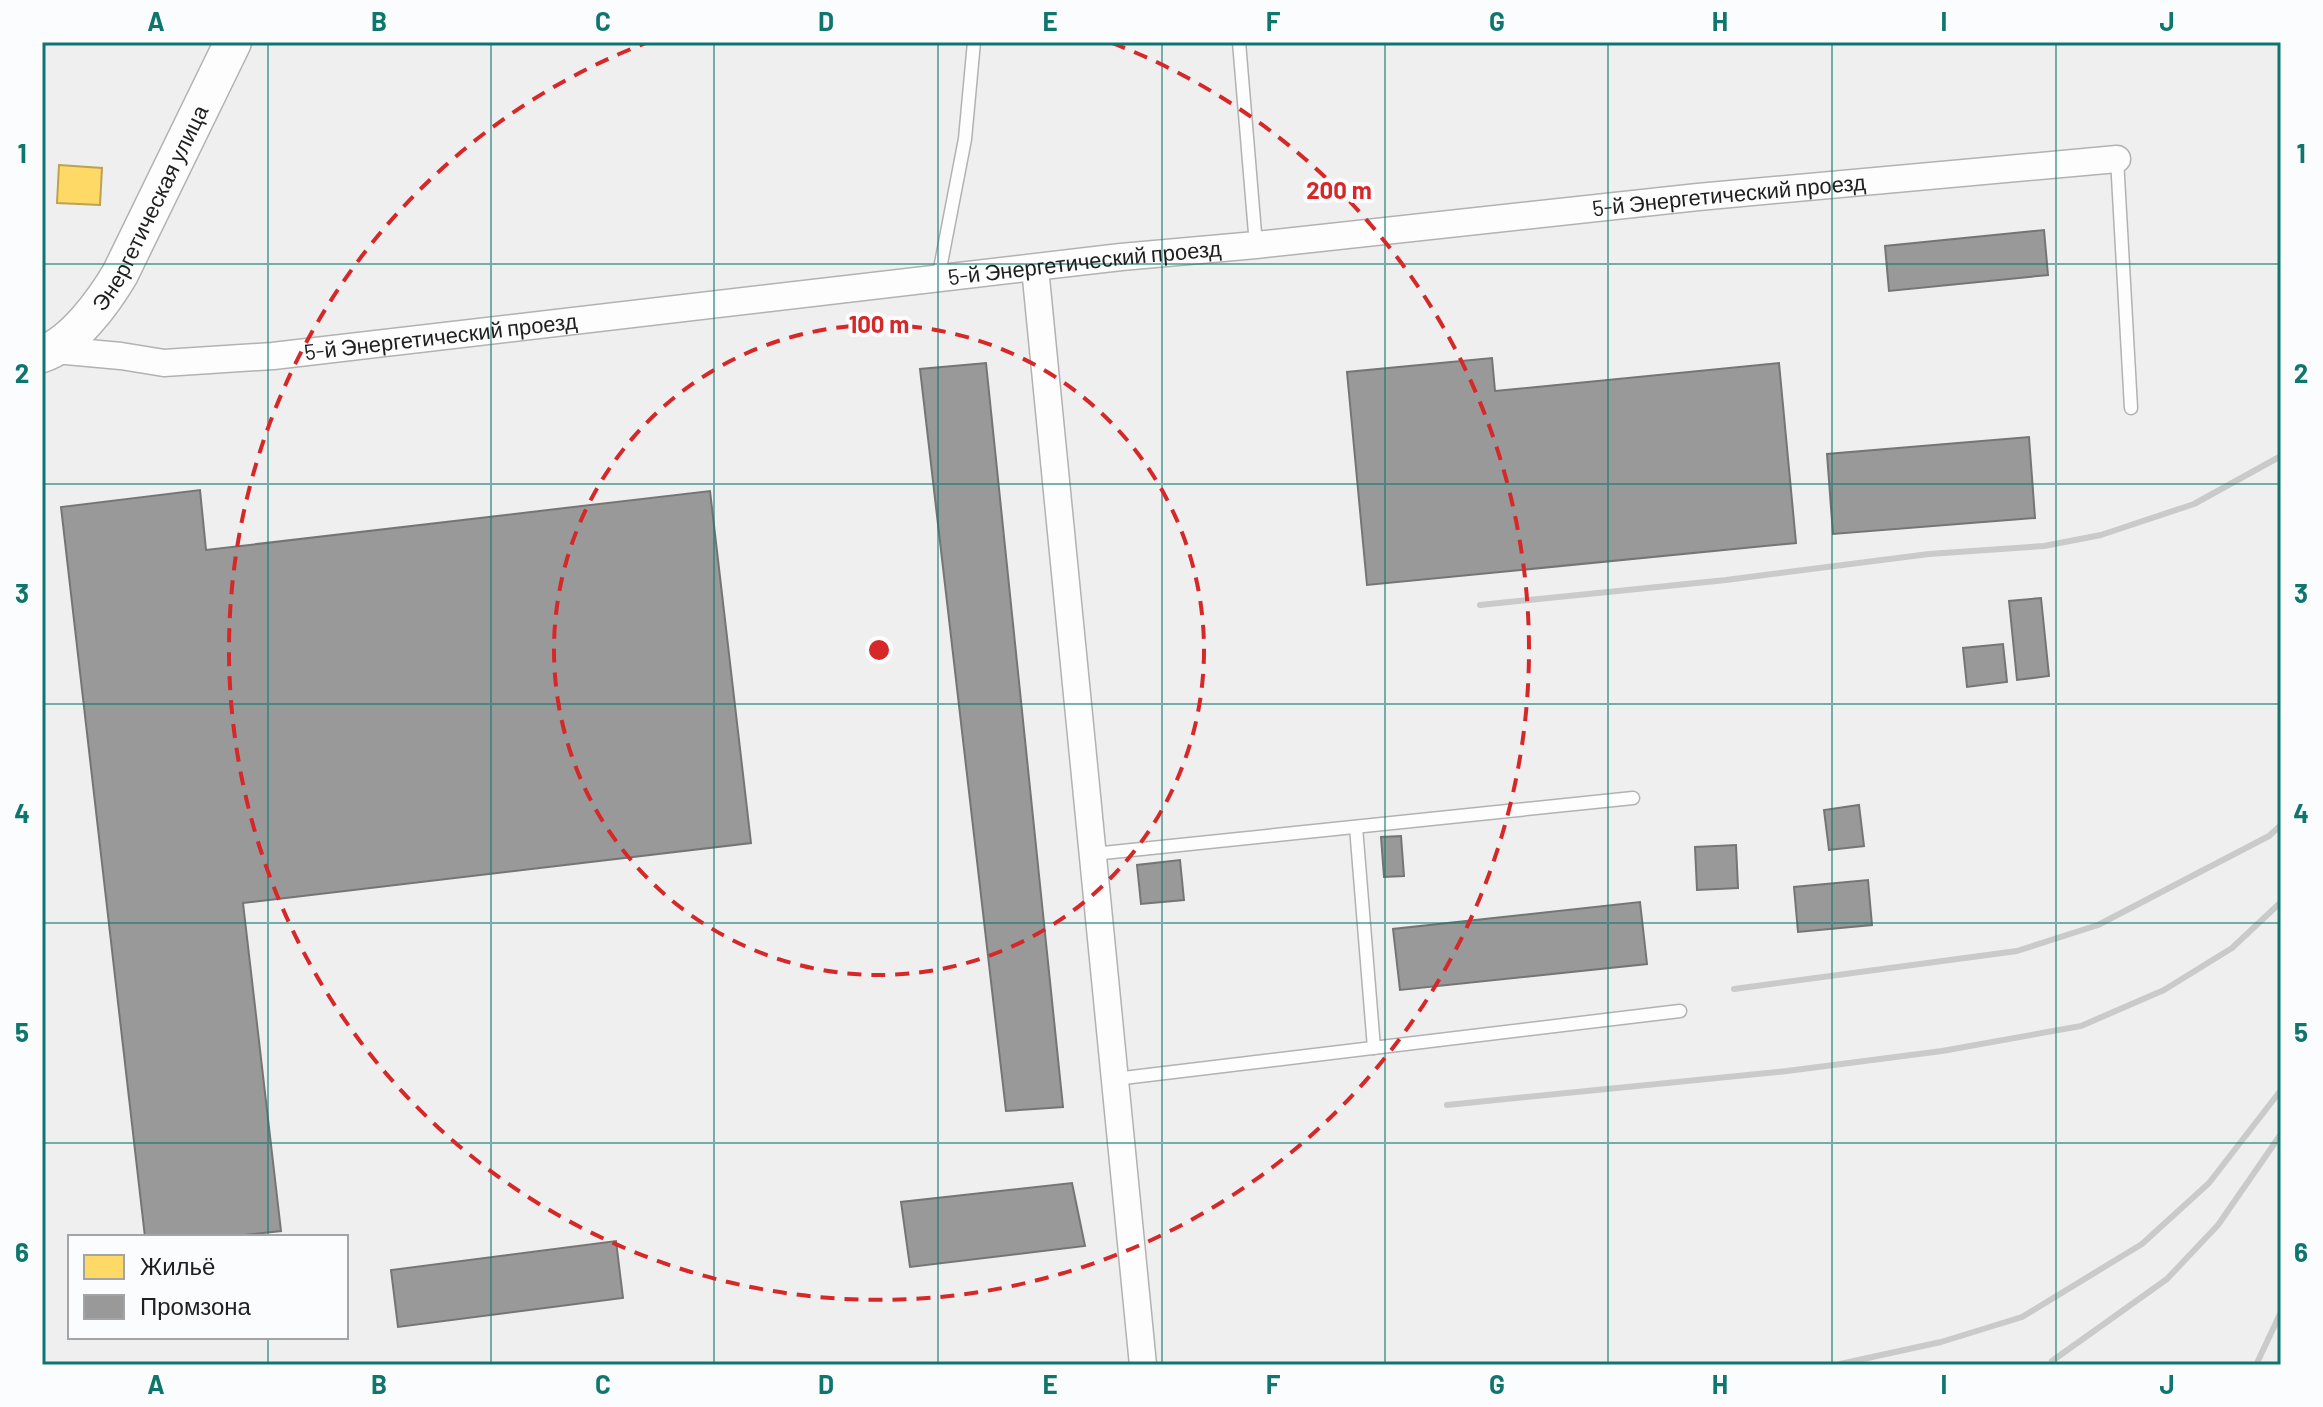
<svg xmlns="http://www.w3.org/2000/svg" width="2323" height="1407" font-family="Barlow,sans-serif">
<rect width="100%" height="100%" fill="#efefef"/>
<polygon fill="#ffd966" stroke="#bca251" stroke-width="2" points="59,165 102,168 100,205 57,203"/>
<g fill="#999" stroke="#757575" stroke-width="2">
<polygon points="2044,230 2048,275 1889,291 1885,246"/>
<polygon points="1492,358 1495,391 1779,363 1796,543 1367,585 1347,372"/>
<polygon points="986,363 1063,1107 1006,1111 920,369"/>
<polygon points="2029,437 2035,518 1833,534 1827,454"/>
<polygon points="200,490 206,550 710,491 751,843 243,903 281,1231 225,1237 145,1237 61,507"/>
<polygon points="2041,598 2049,676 2017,680 2009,601"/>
<polygon points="2003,644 2007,682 1967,687 1963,648"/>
<polygon points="1859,805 1864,846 1829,850 1824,810"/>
<polygon points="1401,836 1404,876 1384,877 1381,837"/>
<polygon points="1736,845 1738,888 1697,890 1695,847"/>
<polygon points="1180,860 1184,900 1141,904 1137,865"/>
<polygon points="1868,880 1872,925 1798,932 1794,887"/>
<polygon points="1640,902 1647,964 1400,990 1393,929"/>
<polygon points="1072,1183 1085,1246 910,1267 901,1202"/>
<polygon points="616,1241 623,1298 398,1327 391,1270"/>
</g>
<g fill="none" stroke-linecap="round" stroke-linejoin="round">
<g stroke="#b2b2b3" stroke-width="15">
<g id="service">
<polyline points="1239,42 1256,245"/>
<polyline points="2117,159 2131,408"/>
<polyline points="938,279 965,139 974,42"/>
<polyline points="1356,827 1374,1048"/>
<polyline points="1093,854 1633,798"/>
<polyline points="1115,1079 1680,1011"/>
</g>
</g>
<g stroke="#b2b2b3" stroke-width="29">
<g id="minor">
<polyline points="1035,268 1143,1365"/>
<path id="s1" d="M 55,350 L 121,356 L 164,363 L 273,356 L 1121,257 L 1256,245 L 1698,197 L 2117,159"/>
</g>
</g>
<g stroke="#b2b2b3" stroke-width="39">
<g id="secondary">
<path id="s2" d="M 42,354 C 73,344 104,301 120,274 L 233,42"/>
</g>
</g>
<use href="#service" stroke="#fdfdfd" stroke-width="12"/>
<use href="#minor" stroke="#fdfdfd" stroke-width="26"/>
<use href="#secondary" stroke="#fdfdfd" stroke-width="36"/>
<g stroke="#cacacb" stroke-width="6">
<polyline points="1480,605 1726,580 1929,554 2044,546 2101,535 2194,504 2281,456"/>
<polyline points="1734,989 2017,951 2098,925 2269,836 2281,825"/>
<polyline points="1447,1105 1787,1071 1942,1051 2081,1026 2164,990 2232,948 2281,902"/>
<polyline points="2052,1361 2167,1279 2218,1225 2281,1134"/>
<polyline points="1840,1364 1941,1342 2022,1317 2142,1244 2209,1183 2281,1090"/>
<polyline points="2256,1365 2281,1312"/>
</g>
</g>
<path fill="none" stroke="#0f766e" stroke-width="2" stroke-opacity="0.55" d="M 268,42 L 268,1237M 491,42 L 491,1365M 714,42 L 714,1365M 938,42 L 938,1365M 1162,42 L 1162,1365M 1385,42 L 1385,1365M 1608,42 L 1608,1365M 1832,42 L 1832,1365M 2056,42 L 2056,1365M 42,264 L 2281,264M 42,484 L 2281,484M 42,704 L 2281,704M 42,923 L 2281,923M 42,1143 L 2281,1143M 268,1337 L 268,1365"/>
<g fill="none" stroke="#d62828" stroke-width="4" stroke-dasharray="14 10">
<circle cx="879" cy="650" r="325"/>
<path d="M1112 43A650 650 0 1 1 646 43"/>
</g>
<g text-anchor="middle" stroke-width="8" stroke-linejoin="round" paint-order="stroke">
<g font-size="22" fill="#202021" stroke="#fbfcfe">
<text dy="8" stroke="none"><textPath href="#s1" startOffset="1684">5-й Энергетический проезд</textPath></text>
<text dy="8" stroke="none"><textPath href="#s2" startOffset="186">Энергетическая улица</textPath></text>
<text dy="8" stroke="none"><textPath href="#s1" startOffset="1036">5-й Энергетический проезд</textPath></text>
<text dy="8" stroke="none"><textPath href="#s1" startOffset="388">5-й Энергетический проезд</textPath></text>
</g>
</g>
<circle cx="879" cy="650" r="12" fill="#d62828" stroke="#fbfcfe" stroke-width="4"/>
<g font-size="24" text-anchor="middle" font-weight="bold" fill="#d62828" stroke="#fbfcfe" stroke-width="8" stroke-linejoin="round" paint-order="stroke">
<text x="1339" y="199">200 m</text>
<text x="879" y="333">100 m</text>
</g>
<rect width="2323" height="1407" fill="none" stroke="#fbfcfe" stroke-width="88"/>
<rect x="68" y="1235" width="280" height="104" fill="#fbfcfe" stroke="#a3a4a6" stroke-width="2"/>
<rect x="84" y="1255" width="40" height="24" fill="#ffd966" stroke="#a3a4a6" stroke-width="2"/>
<text x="140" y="1275" font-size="24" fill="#202021">Жильё</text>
<rect x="84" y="1295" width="40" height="24" fill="#999999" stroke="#a3a4a6" stroke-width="2"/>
<text x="140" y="1315" font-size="24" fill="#202021">Промзона</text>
<rect x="44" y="44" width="2235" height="1319" fill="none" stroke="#0f766e" stroke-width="3"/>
<g font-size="26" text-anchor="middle" font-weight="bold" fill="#0f766e">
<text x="156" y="31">A</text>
<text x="379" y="31">B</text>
<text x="603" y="31">C</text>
<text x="826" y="31">D</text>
<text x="1050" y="31">E</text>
<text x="1273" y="31">F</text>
<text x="1497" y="31">G</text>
<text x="1720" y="31">H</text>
<text x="1944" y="31">I</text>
<text x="2167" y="31">J</text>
<text x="22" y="163">1</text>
<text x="2301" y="163">1</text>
<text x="22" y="383">2</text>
<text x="2301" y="383">2</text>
<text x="22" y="603">3</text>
<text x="2301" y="603">3</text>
<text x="22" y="823">4</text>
<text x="2301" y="823">4</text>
<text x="22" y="1042">5</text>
<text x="2301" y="1042">5</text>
<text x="22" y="1262">6</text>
<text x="2301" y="1262">6</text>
<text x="156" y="1394">A</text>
<text x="379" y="1394">B</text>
<text x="603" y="1394">C</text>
<text x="826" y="1394">D</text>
<text x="1050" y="1394">E</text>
<text x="1273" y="1394">F</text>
<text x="1497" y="1394">G</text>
<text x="1720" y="1394">H</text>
<text x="1944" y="1394">I</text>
<text x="2167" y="1394">J</text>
</g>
</svg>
